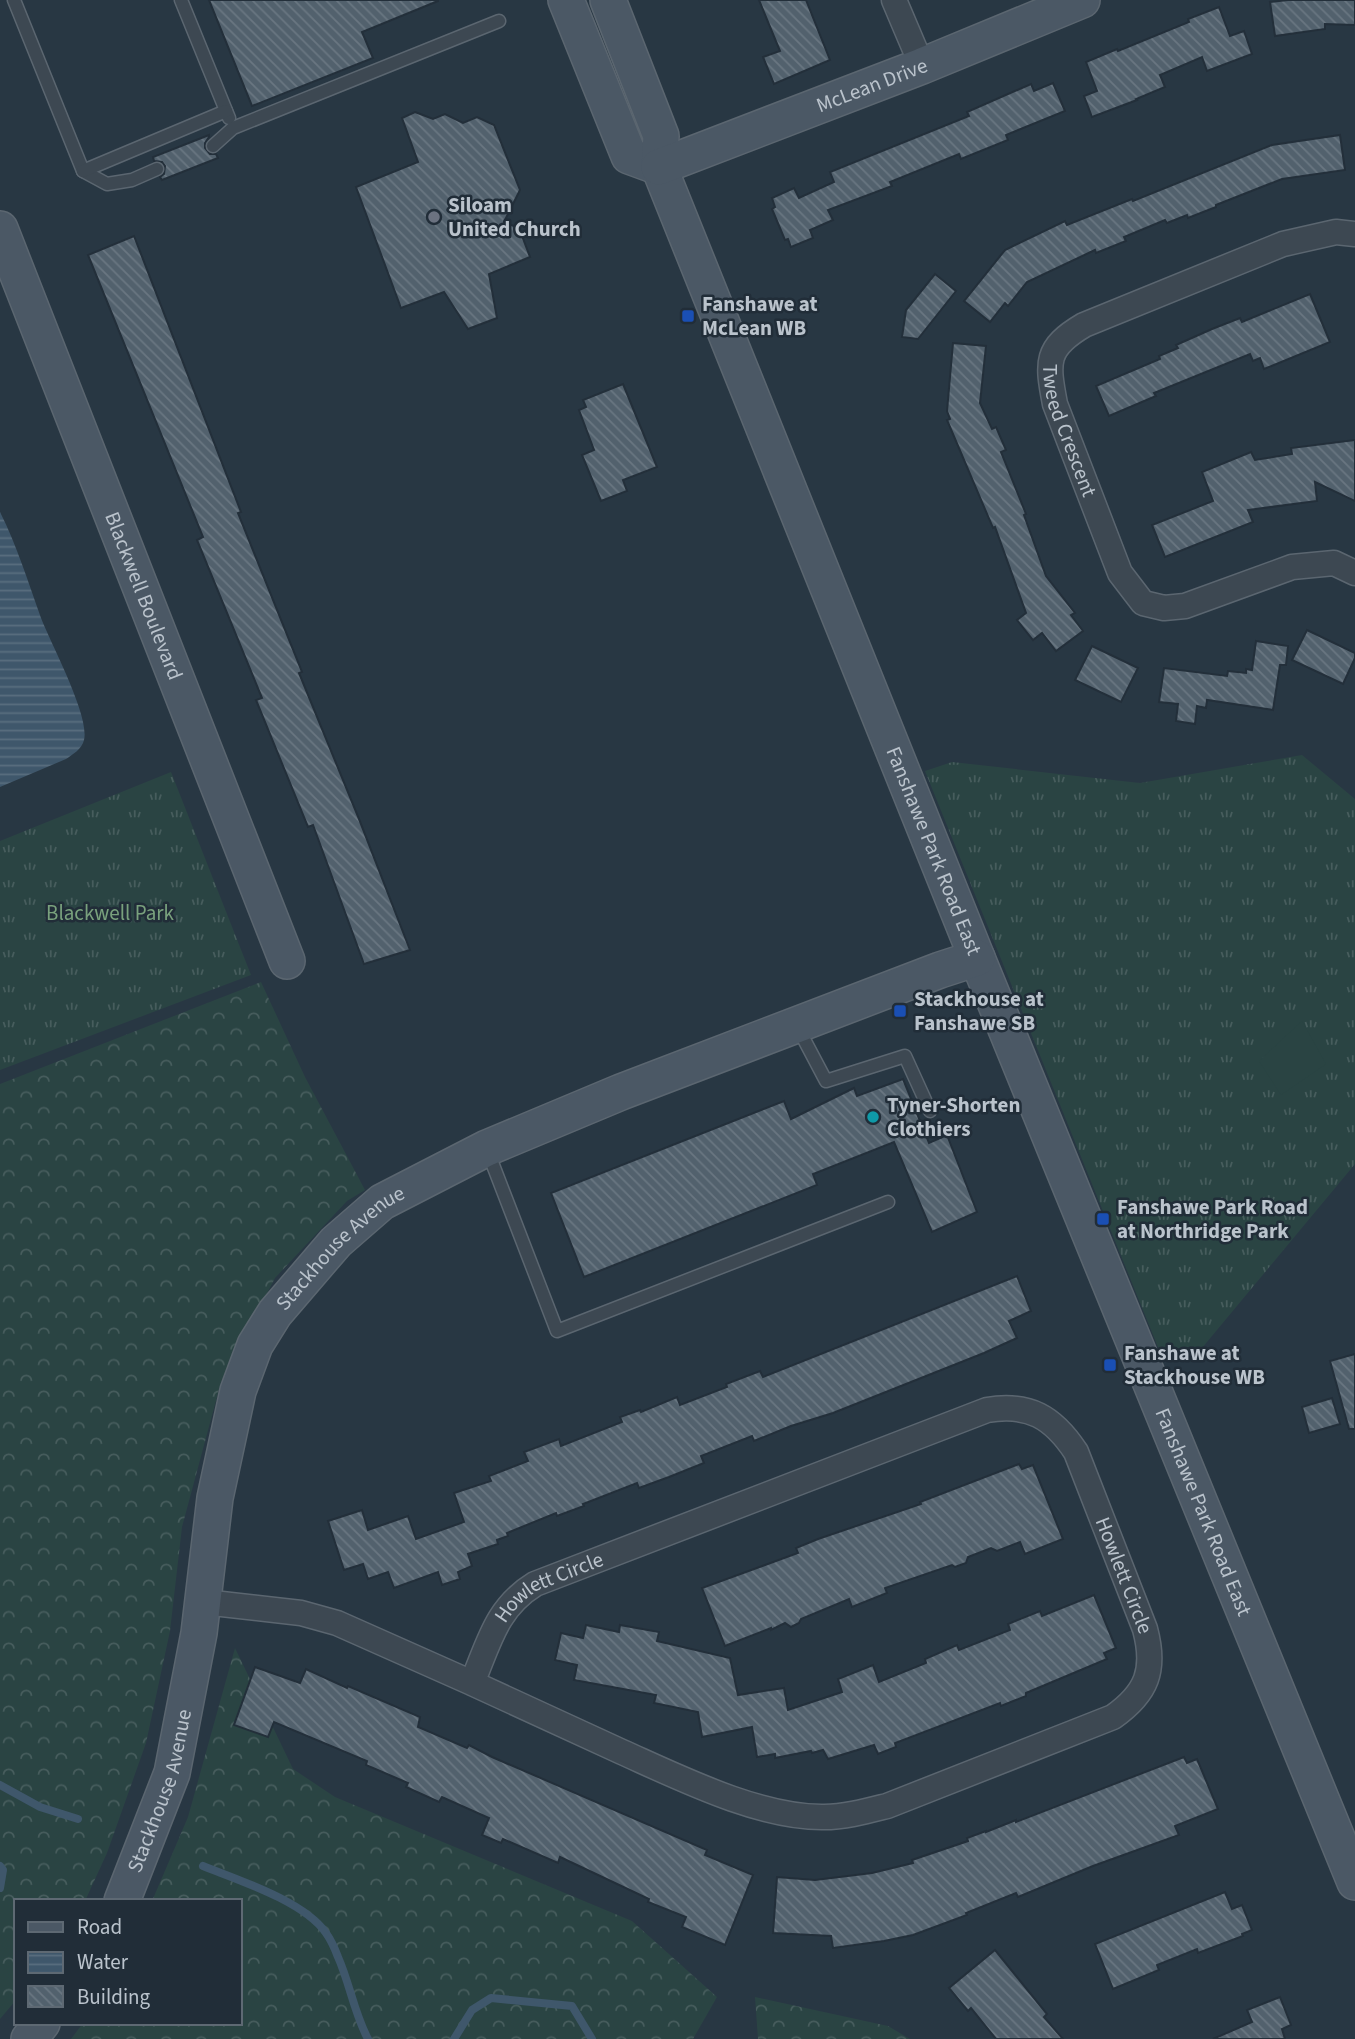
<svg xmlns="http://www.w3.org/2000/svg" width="1355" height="2039" font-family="'Source Sans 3',sans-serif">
<defs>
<pattern id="grass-tufts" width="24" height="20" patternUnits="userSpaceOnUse" patternTransform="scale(1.75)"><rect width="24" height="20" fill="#2a4443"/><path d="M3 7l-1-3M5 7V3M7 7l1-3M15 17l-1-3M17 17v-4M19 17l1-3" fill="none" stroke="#475d5d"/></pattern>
<pattern id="forest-crowns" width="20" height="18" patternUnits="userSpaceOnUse" patternTransform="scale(1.75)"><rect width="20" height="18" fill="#2a4443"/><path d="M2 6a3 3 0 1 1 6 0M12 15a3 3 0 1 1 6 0" fill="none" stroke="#475d5d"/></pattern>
<pattern id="water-rules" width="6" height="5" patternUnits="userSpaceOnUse" patternTransform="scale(1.75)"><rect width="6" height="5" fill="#3f576b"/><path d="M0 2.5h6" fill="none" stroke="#596e7f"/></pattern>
<pattern id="building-back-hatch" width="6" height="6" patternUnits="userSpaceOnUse" patternTransform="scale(1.75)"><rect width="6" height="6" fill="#52616d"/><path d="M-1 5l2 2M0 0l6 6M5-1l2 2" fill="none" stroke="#697681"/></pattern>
</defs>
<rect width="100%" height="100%" fill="#283743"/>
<g fill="url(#grass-tufts)">
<polygon points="1302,755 1355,799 1355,1164 1202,1348 1162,1357 925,771 952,762 1140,783"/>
<polygon points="171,772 251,975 0,1070 0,841"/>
</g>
<g fill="url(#forest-crowns)">
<polygon points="261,982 305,1077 365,1190 347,1201 275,1278 221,1382 182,1527 170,1631 146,1743 107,1853 85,1901 16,1901 16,2000 0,2019 0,1084"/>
<polygon points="235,1648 293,1769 335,1797 632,1921 717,1997 693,2039 71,2039 83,2023 240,2023 240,1901 152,1901 188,1817"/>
<polygon points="755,1997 888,2026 910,2039 758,2039"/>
</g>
<polygon fill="#2a4443" points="1302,1021 1326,1064 1281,1095 1259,1061"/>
<path fill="url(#water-rules)" d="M 0,512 C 17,546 28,582 41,618 C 51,644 90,716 84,740 C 82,749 72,755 66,759 L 0,787 Z"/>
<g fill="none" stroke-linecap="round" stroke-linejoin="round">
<g stroke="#3f576b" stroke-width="8">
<polyline points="0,1785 40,1807 78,1819"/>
<polyline points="0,1866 3,1870 0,1888"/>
<path d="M 203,1866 C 238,1880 304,1901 326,1933 C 331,1940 335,1949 338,1957 C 350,1984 354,2013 368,2039"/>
<polyline points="454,2039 472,2010 491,1998 572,2006 592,2039"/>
</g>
</g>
<g fill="url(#building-back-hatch)" stroke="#232f3a" stroke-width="2">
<polygon points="209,0 438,0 438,1 362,32 373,58 252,106"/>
<polygon points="759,0 806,0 830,60 774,84 763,57 780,51"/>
<polygon points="1288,0 1355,0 1355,25 1325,24 1325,29 1275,36 1270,2"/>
<polygon points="1219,7 1230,36 1244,31 1252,54 1207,71 1202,57 1160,75 1165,87 1136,99 1137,100 1092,117 1084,96 1097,91 1086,62 1117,49 1118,51 1189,22 1188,19"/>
<polygon points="1053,83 1065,111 1006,135 1008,140 961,159 959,154 890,182 892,186 828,210 833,220 810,230 813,238 791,247 788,239 785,240 772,209 775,207 772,198 794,188 799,198 834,182 830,172 969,116 967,112 1031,84 1034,91"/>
<polygon points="415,112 433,119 445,114 463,123 477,117 494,125 520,190 504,222 519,228 530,257 489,274 497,318 468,329 444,292 401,308 356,187 418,162 402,118"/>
<polygon points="209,135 209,137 205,143 205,148 210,154 216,154 218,158 162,180 160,177 164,174 165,166 162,162 154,161 153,157"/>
<polygon points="1340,135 1345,170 1282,179 1216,205 1216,207 1188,218 1187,215 1167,223 1165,220 1124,237 1126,241 1096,253 1095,250 1027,282 1008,306 1005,303 990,322 964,301 1005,250 1065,221 1067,225 1132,199 1133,201 1272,145"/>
<polygon points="134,236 241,512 238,513 302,672 299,673 359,819 410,950 364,964 313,825 308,827 256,700 262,698 197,540 203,537 88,255"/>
<polygon points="935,274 956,291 918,339 902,337 906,310"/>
<polygon points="1310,294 1330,342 1264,369 1260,358 1253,361 1250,354 1154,393 1156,396 1109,416 1096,386 1160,359 1159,356 1178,348 1176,345 1212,329 1240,318 1242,322"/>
<polygon points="953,343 986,346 980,403 992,429 996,427 1006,450 1001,452 1026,514 1024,515 1046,576 1075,613 1071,615 1083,631 1056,651 1042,633 1033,640 1017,620 1026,613 995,527 993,528 947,420 950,419 947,411"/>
<polygon points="623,384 657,467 623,480 627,491 601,501 582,455 594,450 579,410 586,407 583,400"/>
<polygon points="1355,440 1355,501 1315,482 1317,501 1248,510 1253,522 1165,557 1152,525 1213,501 1202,472 1251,452 1255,460 1292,454 1291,448"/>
<polygon points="1307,630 1355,653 1355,658 1343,684 1292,660"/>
<polygon points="1256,641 1288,646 1286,665 1280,665 1273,710 1207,700 1206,708 1197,706 1195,724 1176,721 1178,704 1159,702 1164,668 1227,676 1228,671 1246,673 1246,669 1252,670"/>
<polygon points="1092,646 1138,668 1121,702 1075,680"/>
<polygon points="903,1079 929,1143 947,1135 977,1212 932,1232 894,1142 813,1174 817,1185 584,1277 551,1193 784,1101 791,1119 854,1088 857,1096"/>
<polygon points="1017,1276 1031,1311 1009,1321 1017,1338 984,1353 833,1413 791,1426 754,1441 752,1436 701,1456 704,1463 669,1477 639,1488 637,1483 583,1504 584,1506 557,1516 556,1513 507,1533 508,1536 497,1540 498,1544 468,1554 472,1566 458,1572 460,1579 442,1585 438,1572 394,1588 388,1572 368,1579 363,1564 344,1570 328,1521 362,1510 368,1530 408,1516 416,1539 464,1522 454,1493 491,1481 489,1476 528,1461 524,1452 559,1439 561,1446 622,1422 620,1417 640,1410 641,1412 677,1397 680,1405 727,1387 726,1384 760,1371 763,1377"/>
<polygon points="1355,1354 1355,1429 1349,1429 1330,1361"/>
<polygon points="1332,1398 1340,1424 1309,1433 1302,1407"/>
<polygon points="1019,1464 1022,1469 1033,1465 1063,1539 1025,1554 1020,1542 997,1551 991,1548 968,1557 966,1563 955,1567 952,1565 885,1588 887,1593 852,1607 849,1599 801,1619 799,1623 791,1627 785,1623 771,1630 771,1628 725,1646 702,1588 798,1553 796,1548 818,1539 921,1504 920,1502"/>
<polygon points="1094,1595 1116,1648 1104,1653 1107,1659 1026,1693 1026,1696 1001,1706 1000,1703 895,1743 896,1747 878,1754 874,1745 828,1759 823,1750 812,1753 811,1751 775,1758 775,1754 757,1757 752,1727 702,1737 698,1712 654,1703 656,1695 574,1680 577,1665 555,1660 561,1633 583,1638 586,1625 619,1632 620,1625 659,1632 657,1641 730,1658 738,1695 784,1688 788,1710 842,1692 838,1679 873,1665 879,1682 926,1663 925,1659 957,1645 959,1650 1010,1630 1008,1624 1040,1611 1042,1616"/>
<polygon points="255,1667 300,1683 306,1669 347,1688 348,1686 420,1717 418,1727 467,1748 469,1745 492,1757 707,1850 705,1855 753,1875 725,1945 682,1927 686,1917 648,1902 649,1899 560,1857 558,1863 503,1839 501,1843 482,1835 489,1818 442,1797 439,1802 406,1787 408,1783 366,1765 367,1761 274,1722 268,1737 234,1725"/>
<polygon points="1184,1757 1187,1763 1197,1759 1218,1809 1175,1826 1179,1835 1093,1866 1018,1897 1016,1893 966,1913 967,1915 913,1935 884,1941 833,1948 831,1936 773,1933 777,1877 815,1880 872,1873 913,1863 912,1860 968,1841 967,1838 986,1831 986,1832 1016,1820 1016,1822"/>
<polygon points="1225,1892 1232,1909 1242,1905 1252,1930 1242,1934 1243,1936 1198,1953 1197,1949 1157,1965 1159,1970 1113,1989 1095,1944"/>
<polygon points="995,1950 1047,2014 1044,2017 1063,2039 996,2039 971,2008 968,2011 949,1988"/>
<polygon points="1280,1997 1291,2025 1282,2029 1285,2039 1213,2039 1252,2022 1247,2010"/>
</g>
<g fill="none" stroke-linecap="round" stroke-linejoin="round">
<g stroke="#5b6670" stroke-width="15">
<g id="lane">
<polyline points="14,0 83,171 107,184 132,180 157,169"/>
<polyline points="181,0 229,118"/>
<polyline points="213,146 233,128 499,21"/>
<polyline points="83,171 226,111"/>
<polyline points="798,1028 826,1081 905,1056 930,1111"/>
<polyline points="488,1152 557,1331 888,1202"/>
</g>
</g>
<g stroke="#5b6670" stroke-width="27">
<g id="street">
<polyline points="894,0 922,66"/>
<path id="s1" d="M 1355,234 L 1336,232 L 1283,244 L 1084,325 C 1045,348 1047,362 1055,404 L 1120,573 L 1143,603 L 1164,608 L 1185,606 L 1292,567 L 1334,563 L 1355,573"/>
<path id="s2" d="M 204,1602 L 301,1613 L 337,1623 L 472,1683 C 489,1643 496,1608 535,1584 L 987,1410 C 1029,1403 1053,1417 1076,1452 L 1145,1629 C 1156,1670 1147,1693 1113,1717 L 887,1806 C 867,1811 845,1817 824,1817 C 760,1818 680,1778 622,1752 C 572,1729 522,1706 472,1683"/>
</g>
</g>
<g stroke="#5b6670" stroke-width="38">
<g id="secondary">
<polyline points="566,0 629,156 659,167"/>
<path id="s3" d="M 608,0 L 661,136 L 659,167 L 977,958 L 1355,1882"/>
<path id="s4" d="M 659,167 L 922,66 L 1082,0"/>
<path id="s5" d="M 0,229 L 287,961"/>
<path id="s6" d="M 122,1901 L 172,1773 L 199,1633 L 215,1498 L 238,1391 L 255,1345 L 275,1313 L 336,1242 L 382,1202 L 487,1148 L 621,1092 L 940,970 L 977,958"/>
<polyline points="29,2039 42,2023"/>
</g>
</g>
<use href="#lane" stroke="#3d4852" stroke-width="12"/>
<use href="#street" stroke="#3d4852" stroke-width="24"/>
<use href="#secondary" stroke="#4b5865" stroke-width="35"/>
</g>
<circle fill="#6b7280" stroke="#212d38" stroke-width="2.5" cx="434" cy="217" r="7"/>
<g fill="#1a4fb4" stroke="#212d38" stroke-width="2.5">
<rect x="681" y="309" width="14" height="14" rx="3.5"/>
<rect x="893" y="1004" width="14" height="14" rx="3.5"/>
<rect x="1096" y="1212" width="14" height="14" rx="3.5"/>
<rect x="1103" y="1358" width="14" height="14" rx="3.5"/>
</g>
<circle fill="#0f9aa8" stroke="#212d38" stroke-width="2.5" cx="873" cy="1117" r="7"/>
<g text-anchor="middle" stroke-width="5" stroke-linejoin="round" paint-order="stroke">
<g font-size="21" fill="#bac3cc" stroke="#212d38">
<text dy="7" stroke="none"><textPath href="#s4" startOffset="228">McLean Drive</textPath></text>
<text dy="7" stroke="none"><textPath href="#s1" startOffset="411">Tweed Crescent</textPath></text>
<text dy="7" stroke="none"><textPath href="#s5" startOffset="394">Blackwell Boulevard</textPath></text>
<text dy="7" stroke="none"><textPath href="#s3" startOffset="914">Fanshawe Park Road East</textPath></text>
<text dy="7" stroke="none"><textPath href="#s6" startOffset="705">Stackhouse Avenue</textPath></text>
<text dy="7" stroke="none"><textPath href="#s3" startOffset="1628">Fanshawe Park Road East</textPath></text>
<text dy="7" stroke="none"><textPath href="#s2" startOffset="1125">Howlett Circle</textPath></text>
<text dy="7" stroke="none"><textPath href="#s2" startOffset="413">Howlett Circle</textPath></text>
<text dy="7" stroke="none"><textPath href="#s6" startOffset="117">Stackhouse Avenue</textPath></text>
</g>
<g font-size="21" font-weight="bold" fill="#bac3cc" stroke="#212d38" text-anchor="start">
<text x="448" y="212">Siloam<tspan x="448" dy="24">United Church</tspan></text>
<text x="702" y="311">Fanshawe at<tspan x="702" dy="24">McLean WB</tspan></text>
<text x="914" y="1006">Stackhouse at<tspan x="914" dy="24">Fanshawe SB</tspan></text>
<text x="887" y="1112">Tyner-Shorten<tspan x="887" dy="24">Clothiers</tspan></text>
<text x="1117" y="1214">Fanshawe Park Road<tspan x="1117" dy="24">at Northridge Park</tspan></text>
<text x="1124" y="1360">Fanshawe at<tspan x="1124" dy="24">Stackhouse WB</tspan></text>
</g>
<g font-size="21" fill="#79a17d" stroke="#212d38">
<text x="110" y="920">Blackwell Park</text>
</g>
</g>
<rect x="14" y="1899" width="228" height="126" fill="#212d38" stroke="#5e6973" stroke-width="2"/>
<rect x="28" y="1922" width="35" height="10" fill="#4b5865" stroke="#5e6973" stroke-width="2"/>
<text x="77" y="1934" font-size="21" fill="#bac3cc">Road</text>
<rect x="28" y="1952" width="35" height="21" fill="url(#water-rules)" stroke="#5e6973" stroke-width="2"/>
<text x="77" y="1969" font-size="21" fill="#bac3cc">Water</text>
<rect x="28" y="1986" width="35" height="21" fill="url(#building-back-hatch)" stroke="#5e6973" stroke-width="2"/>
<text x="77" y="2004" font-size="21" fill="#bac3cc">Building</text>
</svg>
